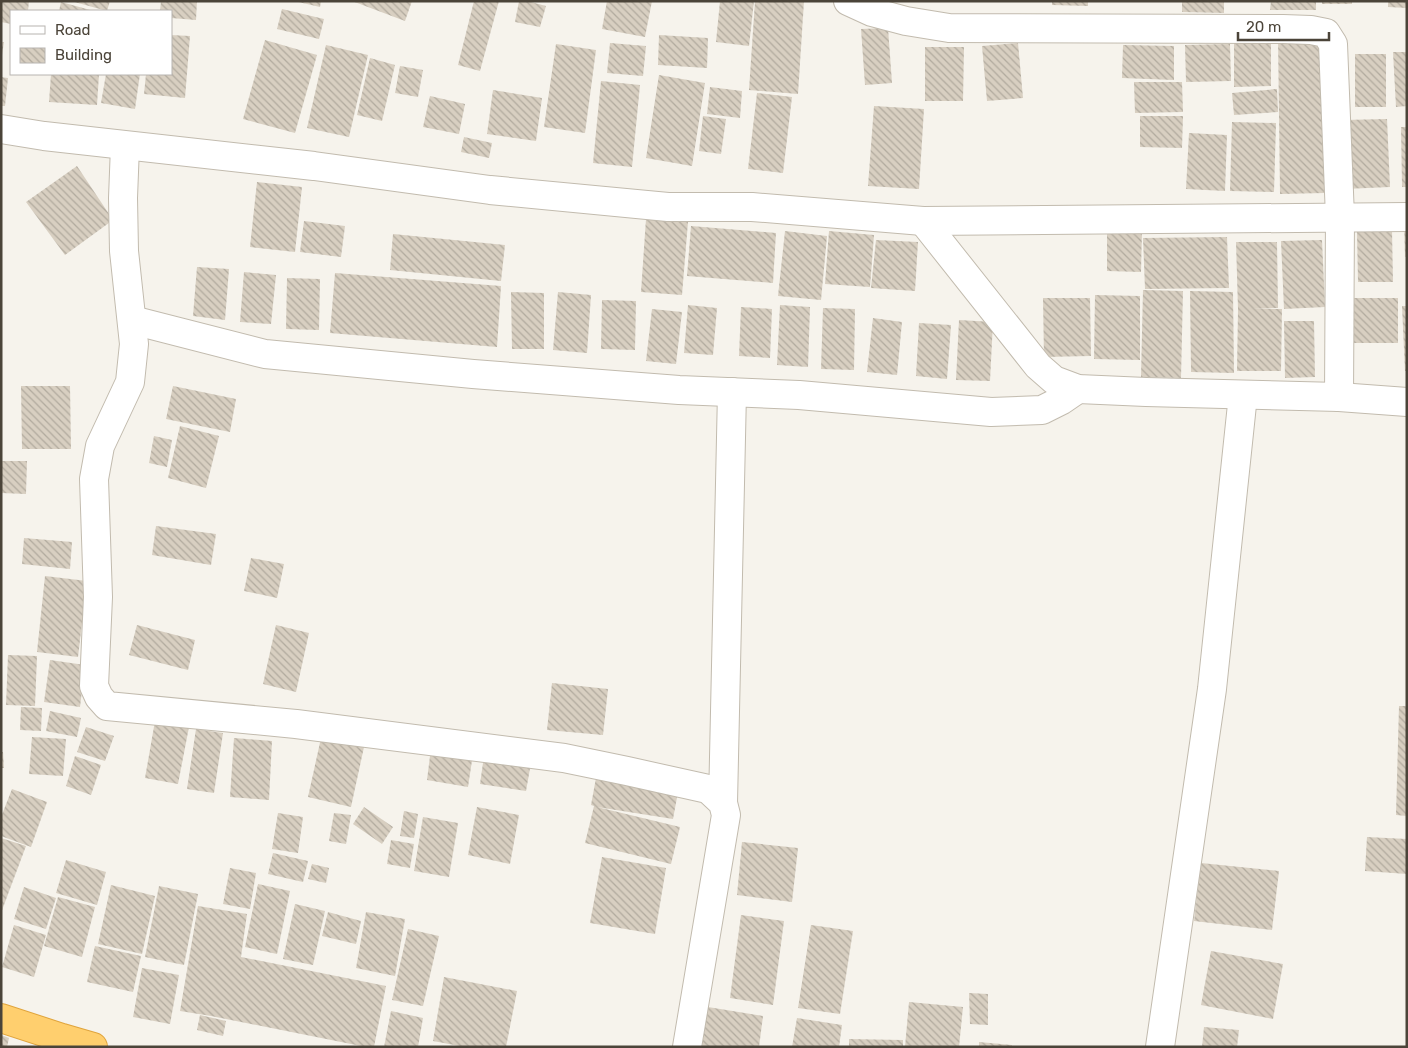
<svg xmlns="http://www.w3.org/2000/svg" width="1408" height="1048" font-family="Rubik,sans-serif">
<defs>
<pattern id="building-back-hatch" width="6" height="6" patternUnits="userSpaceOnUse" patternTransform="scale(1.25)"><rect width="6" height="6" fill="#d8cfc1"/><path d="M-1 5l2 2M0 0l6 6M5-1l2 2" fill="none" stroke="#b1aa9e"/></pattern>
</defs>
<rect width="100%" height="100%" fill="#f6f3ec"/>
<g fill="url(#building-back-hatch)">
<polygon points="1,1 29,1 28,11 11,11 11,24 1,22"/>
<polygon points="71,1 110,1 107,11"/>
<polygon points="161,1 197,1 196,20 171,18 171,11 160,11"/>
<polygon points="294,1 321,1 320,7"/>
<polygon points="352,1 412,1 405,21"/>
<polygon points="474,1 499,1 480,71 458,65"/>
<polygon points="519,1 527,1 546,6 540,27 515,22"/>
<polygon points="607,1 652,1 645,37 602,29"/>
<polygon points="720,1 754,1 749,46 716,42"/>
<polygon points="755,1 804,1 798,94 749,90"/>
<polygon points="1052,1 1088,1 1088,6 1052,5"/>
<polygon points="1182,1 1224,1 1224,13 1182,12"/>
<polygon points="1271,1 1316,1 1316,10 1270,10"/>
<rect x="1322" y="1" width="30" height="3"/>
<polygon points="1388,1 1407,1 1407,8 1388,7"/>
<polygon points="61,2 94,11 59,11"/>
<polygon points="282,9 324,19 319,39 277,29"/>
<polygon points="888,28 892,83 865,85 861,29"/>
<polygon points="171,35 190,36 185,98 144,94 146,74 171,74"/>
<polygon points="659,35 708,38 707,68 658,65"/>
<polygon points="1278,37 1323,37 1325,193 1280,194"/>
<polygon points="265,40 317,55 295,133 243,119"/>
<polygon points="1271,40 1271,86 1234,87 1234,41"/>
<polygon points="1,42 4,42 2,55 1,55"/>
<polygon points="610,43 646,46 643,76 607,73"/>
<polygon points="1018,43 1023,98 987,101 982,46"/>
<polygon points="556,44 596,50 585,133 544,127"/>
<polygon points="1230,44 1231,81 1186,82 1185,45"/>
<polygon points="326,45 368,55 349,137 307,128"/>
<polygon points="1123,45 1174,46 1174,80 1122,78"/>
<polygon points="925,47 964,47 963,101 925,101"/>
<polygon points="1393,52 1407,52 1407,106 1396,107"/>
<rect x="1355" y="54" width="31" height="53"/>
<polygon points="370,58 395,65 382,121 357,115"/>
<polygon points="400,66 423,70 418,97 395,93"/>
<polygon points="51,74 99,74 97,105 49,102"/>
<polygon points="106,74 140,74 135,109 101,103"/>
<polygon points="659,75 705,83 692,166 646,158"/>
<polygon points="1,77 8,78 5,106 1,106"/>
<polygon points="601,81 640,85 632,167 593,163"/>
<polygon points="1134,82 1182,82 1183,112 1135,113"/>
<polygon points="710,87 742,91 740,118 707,114"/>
<polygon points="1277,89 1278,112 1234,115 1232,93"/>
<polygon points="493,90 542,98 536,141 487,134"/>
<polygon points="757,93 792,97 783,173 748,169"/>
<polygon points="430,96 465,104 459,134 423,127"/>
<polygon points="874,106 924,109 919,189 868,186"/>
<polygon points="703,116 726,119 721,154 699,151"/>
<polygon points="1140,116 1183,116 1182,148 1140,147"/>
<polygon points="1387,119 1390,187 1345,189 1343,120"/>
<polygon points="1232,122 1276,123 1274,192 1230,191"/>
<polygon points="1401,127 1407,127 1407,187 1402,187"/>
<polygon points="1189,133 1227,135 1225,191 1186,189"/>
<polygon points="464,137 492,143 489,158 461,152"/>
<polygon points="77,166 113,220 65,255 26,202"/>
<polygon points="257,182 302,187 295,252 250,247"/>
<polygon points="646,219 688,222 682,295 641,292"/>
<polygon points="304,221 345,226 341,257 300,252"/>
<polygon points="1404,223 1407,223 1407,256 1405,257"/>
<polygon points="691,226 776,233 773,283 687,276"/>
<polygon points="1392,230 1393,282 1358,282 1357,231"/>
<polygon points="785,231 827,236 821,300 778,296"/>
<polygon points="829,231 874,235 870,287 825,284"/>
<polygon points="1107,231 1142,231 1141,272 1107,271"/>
<polygon points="393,234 505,245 501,281 390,270"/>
<polygon points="1227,237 1229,288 1145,289 1143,238"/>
<polygon points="876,240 918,242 915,291 871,288"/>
<polygon points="1322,240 1325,307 1284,309 1281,241"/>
<polygon points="1236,242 1277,242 1278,308 1253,309 1282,309 1281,371 1237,371 1238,309"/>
<polygon points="197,267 229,269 225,320 193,316"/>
<polygon points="244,272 276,275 271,324 240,322"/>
<polygon points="335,273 501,286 497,347 330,333"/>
<polygon points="287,278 320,279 319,330 286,329"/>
<polygon points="1143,290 1183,291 1181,378 1141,377"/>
<polygon points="1190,291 1233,292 1234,373 1191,372"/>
<polygon points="511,292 544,293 544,349 512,349"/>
<polygon points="558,292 591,295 587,353 553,350"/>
<polygon points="1095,295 1140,296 1140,360 1094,359"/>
<polygon points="1043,298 1090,298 1091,356 1044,357"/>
<polygon points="1354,298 1398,298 1398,343 1353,343"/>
<polygon points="602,300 636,301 635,350 601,349"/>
<polygon points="688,305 717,308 713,355 684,353"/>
<polygon points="780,305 810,307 808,367 777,365"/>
<polygon points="1402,306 1407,306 1407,371 1405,371"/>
<polygon points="741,307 772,309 770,358 739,356"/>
<polygon points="823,308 855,309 854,370 821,369"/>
<polygon points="652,309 682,312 676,364 646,361"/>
<polygon points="873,318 902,322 897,375 867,372"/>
<polygon points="959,320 993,322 990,381 956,380"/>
<polygon points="1284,321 1314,321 1315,377 1285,378"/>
<polygon points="919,323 951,325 947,379 916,376"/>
<polygon points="21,386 70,386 71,449 22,449"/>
<polygon points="173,386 236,399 230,432 166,419"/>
<polygon points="180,426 219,436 206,488 168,478"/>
<polygon points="154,436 172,440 167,467 149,463"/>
<polygon points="1,461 27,461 26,494 1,493"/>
<polygon points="156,526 216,534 211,565 152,555"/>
<polygon points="24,538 72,542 70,569 22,564"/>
<polygon points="251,558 284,564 277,598 244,591"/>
<polygon points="45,576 87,581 78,657 37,652"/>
<polygon points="137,625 195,640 188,670 129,655"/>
<polygon points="276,625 309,633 296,692 263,684"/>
<polygon points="8,655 37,656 35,706 6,705"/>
<polygon points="50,660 85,665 80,707 44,702"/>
<polygon points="552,683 608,689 603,735 547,730"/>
<polygon points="1399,706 1407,706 1407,816 1396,815"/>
<polygon points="21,707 42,708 41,731 20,730"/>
<polygon points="50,711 81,718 77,737 46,731"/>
<polygon points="155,721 189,727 178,784 145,778"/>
<polygon points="86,727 114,736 105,761 77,752"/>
<polygon points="196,729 223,733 214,793 187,789"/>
<polygon points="32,737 66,739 63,776 29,774"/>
<polygon points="234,738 272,741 269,800 230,797"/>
<polygon points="321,738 364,747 351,807 308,797"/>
<polygon points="431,748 473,754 468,787 427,780"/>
<polygon points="1,752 3,752 4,768 1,768"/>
<polygon points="75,756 101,765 91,795 66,786"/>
<polygon points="484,756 531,763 526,791 480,784"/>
<polygon points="596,778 678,792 673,819 597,807 680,827 671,864 585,843 594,806 591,805"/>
<polygon points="12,789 47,802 31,847 1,836 1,817"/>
<polygon points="364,807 393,827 382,844 353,824"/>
<polygon points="477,807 519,815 510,864 468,855"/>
<polygon points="404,811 418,814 414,838 400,836"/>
<polygon points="278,813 303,817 298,853 272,849"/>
<polygon points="334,813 351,815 346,844 329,841"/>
<polygon points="423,817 458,823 449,877 414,871"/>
<polygon points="1367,837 1407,839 1407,874 1365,871"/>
<polygon points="1,838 26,846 1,913"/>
<polygon points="391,840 414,844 410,868 387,864"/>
<polygon points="742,842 798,848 792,902 737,895"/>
<polygon points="273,853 308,861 303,882 268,874"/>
<polygon points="602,857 666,868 655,934 590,923"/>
<polygon points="66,860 106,872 97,905 56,893"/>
<polygon points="1201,863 1279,871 1272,930 1194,921"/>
<polygon points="312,864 329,868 326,883 308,879"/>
<polygon points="230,868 256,873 250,909 223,904"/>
<polygon points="258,884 290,891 277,954 245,947"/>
<polygon points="111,885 155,896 142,954 98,944"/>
<polygon points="159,886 198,894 184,965 145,957"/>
<polygon points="24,887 56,898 46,929 14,919"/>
<polygon points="58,897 95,907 82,957 44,946"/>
<polygon points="295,904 325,911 313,965 283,959"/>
<polygon points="198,906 247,914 241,957 386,986 374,1047 366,1047 211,1016 180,1011"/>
<polygon points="328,912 361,921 356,944 322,936"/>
<polygon points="366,912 405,919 395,976 356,968"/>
<polygon points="741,915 784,921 773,1005 730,998"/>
<polygon points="14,925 46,935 34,977 2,967"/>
<polygon points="811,925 853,931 840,1014 798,1008"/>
<polygon points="408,929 439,936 423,1006 392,1000"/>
<polygon points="95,946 141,956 133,992 87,982"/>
<polygon points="1211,951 1283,964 1273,1019 1201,1005"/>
<polygon points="142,968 179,975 170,1024 133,1017"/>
<polygon points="444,977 517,991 506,1047 465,1047 433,1041"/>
<polygon points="969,993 988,994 988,1025 970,1024"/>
<polygon points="909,1002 963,1007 959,1047 905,1047"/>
<polygon points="708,1007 763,1016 759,1047 702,1047"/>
<polygon points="391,1011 423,1018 418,1047 384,1047"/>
<polygon points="200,1015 226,1021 223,1036 197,1030"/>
<polygon points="797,1018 842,1025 839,1047 792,1047"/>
<polygon points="1204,1027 1239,1030 1237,1047 1202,1047"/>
<polygon points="1,1035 9,1038 7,1047 1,1047"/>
<polygon points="849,1039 903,1040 903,1047 849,1047"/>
<polygon points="979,1042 1012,1045 1012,1047 979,1047"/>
</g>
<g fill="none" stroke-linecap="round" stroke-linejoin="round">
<g stroke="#c2bbae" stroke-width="30">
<g id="minor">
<polyline points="848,1 872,12 906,21 949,28 1283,29 1311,30 1326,33 1333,44 1340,217 1339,397"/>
<polyline points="1,129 44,136 314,166 490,190 668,207 752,207 923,221 1407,217"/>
<polyline points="125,146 123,198 124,251 134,344 130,382 100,446 94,479 98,597 94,686 99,697 107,706 296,724 564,758 627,771 708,789 723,803 726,815 687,1047"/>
<polyline points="923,221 1038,366 1054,380 1078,389 1146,392 1339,397 1407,402"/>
<polyline points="132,320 265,354 473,374 679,390 799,395 991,412 1042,410 1062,400 1078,389"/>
<polyline points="723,803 732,392"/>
<polyline points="1160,1047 1212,689 1243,395"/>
</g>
</g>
<g stroke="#e0a43c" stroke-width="30">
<polyline id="highway" points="1,1018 62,1038 93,1047"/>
</g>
<use href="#minor" stroke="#fff" stroke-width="28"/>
<use href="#highway" stroke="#ffcf6e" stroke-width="28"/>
</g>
<rect width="1408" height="1048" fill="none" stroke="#4b4439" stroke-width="5"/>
<rect x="10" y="10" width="162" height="65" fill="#ffffff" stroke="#b7b4b0"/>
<rect x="20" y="26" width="25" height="8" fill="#ffffff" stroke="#b7b4b0"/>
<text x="55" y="35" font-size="15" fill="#4b4439">Road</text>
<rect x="20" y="48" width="25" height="15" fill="url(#building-back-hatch)" stroke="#b7b4b0"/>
<text x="55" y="60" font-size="15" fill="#4b4439">Building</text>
<path d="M1238 32v8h91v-8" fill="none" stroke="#4b4439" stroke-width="2.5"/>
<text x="1246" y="32" font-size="15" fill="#4b4439" stroke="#ffffff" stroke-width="4" paint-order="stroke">20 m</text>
</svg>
